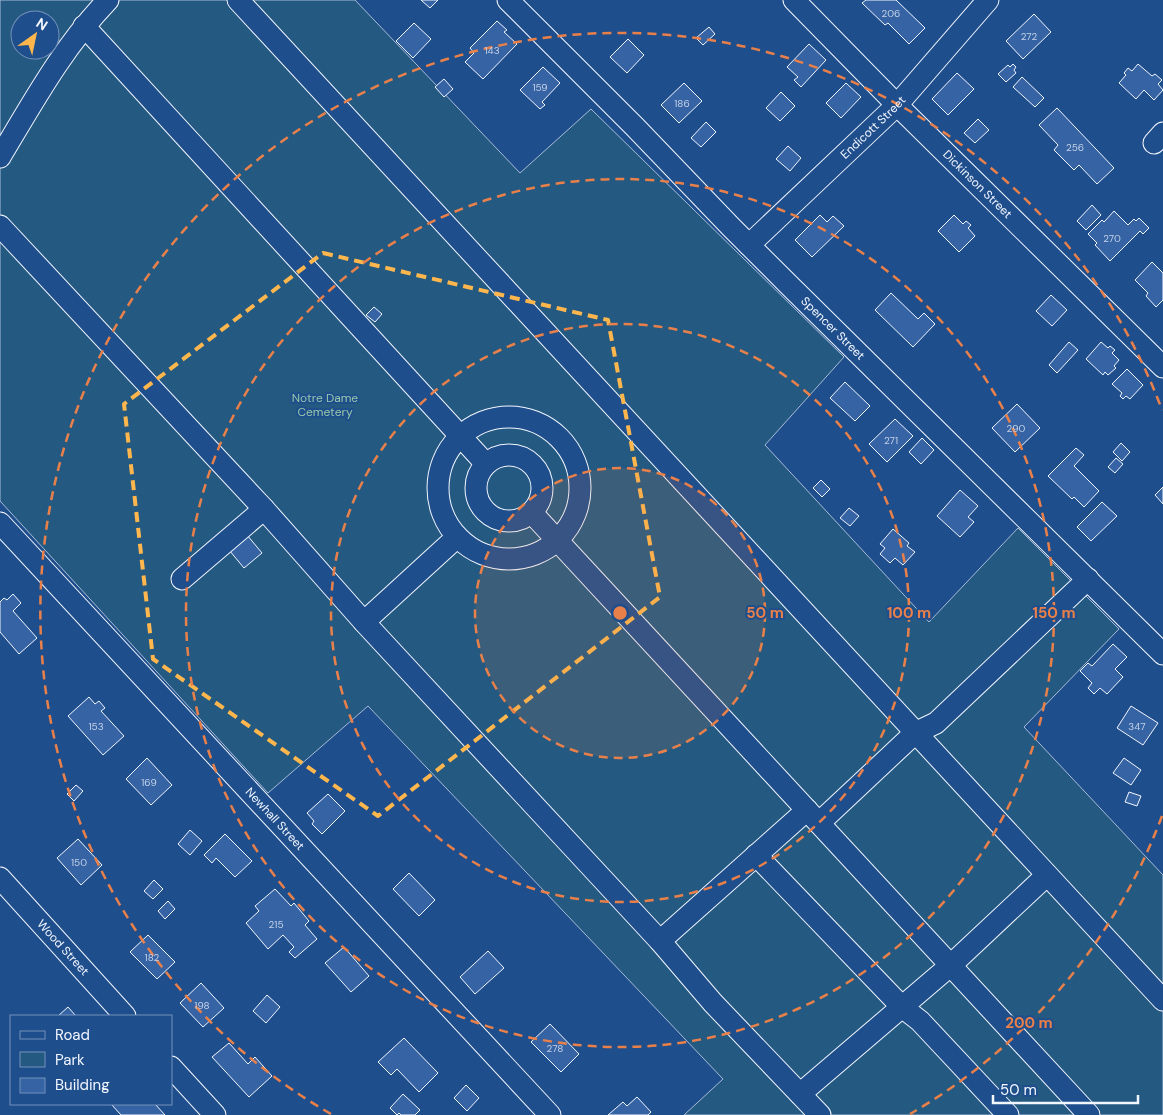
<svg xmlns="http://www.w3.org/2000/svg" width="1163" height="1115" font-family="'DM Sans',sans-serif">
<rect width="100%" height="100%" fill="#1f4e8c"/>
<path fill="#245a82" stroke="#a8bbd7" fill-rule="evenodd" d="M 0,0 L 355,0 L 520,173 L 591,109 L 844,357 L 765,445 L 929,622 L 1018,528 L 1119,629 L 1024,727 L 1163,875 L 1163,1115 L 684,1115 L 723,1079 L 368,706 L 268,793 L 0,501 ZM 20,20 L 50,20 L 50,50 L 20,50 Z"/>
<g fill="#3563a3" stroke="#f2f6ff">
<polygon points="421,0 438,0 430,8"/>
<polygon points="866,0 896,0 925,28 909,44 888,23 885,25 862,3"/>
<polygon points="1034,14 1051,32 1023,59 1006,41"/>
<polygon points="497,21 507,30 504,32 517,44 483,79 465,62 474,53 470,48"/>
<polygon points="414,23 431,39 413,58 396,41"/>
<polygon points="709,27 715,34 703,45 696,38"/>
<polygon points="628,39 644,55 627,73 610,57"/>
<polygon points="809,44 826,60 801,87 794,80 798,77 787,67"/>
<polygon points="1013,64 1016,67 1014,70 1016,73 1006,82 998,74 1008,65 1010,67"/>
<polygon points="1138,64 1152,76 1155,74 1162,80 1158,84 1163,90 1154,100 1144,90 1136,99 1119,83 1126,75 1124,73 1128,68 1132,71"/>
<polygon points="543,67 560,83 542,102 545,105 540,109 520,90"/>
<polygon points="957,73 974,89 948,115 932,99"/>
<polygon points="1022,77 1044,98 1035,107 1013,87"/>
<polygon points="444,79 453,89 444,97 435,87"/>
<polygon points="684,83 702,101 679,123 661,105"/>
<polygon points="846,83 861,97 841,118 826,103"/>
<polygon points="781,92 795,106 780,121 766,108"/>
<polygon points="1057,108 1114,168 1097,184 1079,165 1074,170 1054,150 1058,145 1039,125"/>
<polygon points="978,119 989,130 975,143 964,133"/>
<polygon points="706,122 716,132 701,147 691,138"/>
<polygon points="788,146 801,158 790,171 776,159"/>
<polygon points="1092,205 1101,215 1086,230 1077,221"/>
<polygon points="1114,211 1128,225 1134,219 1136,221 1139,218 1149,228 1143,234 1140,231 1110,261 1095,245 1097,243 1088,234 1102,220 1104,222"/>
<polygon points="820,215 827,222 833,216 844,226 812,257 795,240"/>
<polygon points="954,215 963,224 966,221 971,225 968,228 975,236 959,252 938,231"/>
<polygon points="1152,262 1163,273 1163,300 1156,307 1146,296 1148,293 1135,280"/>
<polygon points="891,293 918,319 924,313 935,324 913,347 875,310"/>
<polygon points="1051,295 1067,310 1052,326 1036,311"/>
<polygon points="374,307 382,314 375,322 366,315"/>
<polygon points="1069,342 1078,350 1057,373 1049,365"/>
<polygon points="1101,342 1108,348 1110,346 1115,350 1112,353 1119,360 1114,366 1116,368 1108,375 1105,372 1103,375 1086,359"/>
<polygon points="1127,369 1143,385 1130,399 1126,396 1123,399 1120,396 1122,393 1112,384"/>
<polygon points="845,382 870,406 855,421 830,398"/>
<polygon points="1017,404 1040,428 1015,452 992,428"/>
<polygon points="895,419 913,436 887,462 869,444"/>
<polygon points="922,438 934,450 921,464 909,452"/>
<polygon points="1121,443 1130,452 1122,461 1113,452"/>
<polygon points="1076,448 1084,455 1074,466 1099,491 1084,507 1074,497 1072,499 1048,476"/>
<polygon points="1116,458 1123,464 1115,473 1108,467"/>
<polygon points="821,480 830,489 822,497 813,488"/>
<polygon points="1163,487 1163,504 1155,495"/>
<polygon points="960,490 978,506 968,517 974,522 960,537 937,516"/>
<polygon points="1102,502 1117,516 1091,541 1077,527"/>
<polygon points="849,508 859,516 850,526 840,518"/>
<polygon points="893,529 909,543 907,546 915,552 903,565 895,558 890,563 880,554 885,548 880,544"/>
<polygon points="247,535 262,553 244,568 229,550"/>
<polygon points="13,594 21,603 13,611 37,638 19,654 0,632 0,602 4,598 7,600"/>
<polygon points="1113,644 1127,657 1115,669 1123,677 1107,694 1100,688 1094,694 1088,688 1092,683 1080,671 1088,663 1092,666"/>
<polygon points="89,697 95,704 99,701 105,708 101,711 124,736 103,755 68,716"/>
<polygon points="1131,706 1158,723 1143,745 1117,728"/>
<polygon points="147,758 172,785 151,805 126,779"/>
<polygon points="1124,758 1141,770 1131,785 1113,773"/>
<polygon points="76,785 83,791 74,801 67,794"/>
<polygon points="1129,792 1141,796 1137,806 1125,802"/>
<polygon points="328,794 345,811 322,834 312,824 314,821 307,813"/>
<polygon points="190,830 202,841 190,855 178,844"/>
<polygon points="225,834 252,861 235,877 216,858 212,863 204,855"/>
<polygon points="78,839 102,865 81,885 57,858"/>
<polygon points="409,873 435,900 419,916 393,889"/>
<polygon points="154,880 163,889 153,899 144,891"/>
<polygon points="275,889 291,906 294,903 309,921 305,925 317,939 295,958 289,952 294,947 283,935 268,949 246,923 259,911 255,906"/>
<polygon points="168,901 175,909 165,919 158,911"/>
<polygon points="148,935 175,962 157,979 130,952"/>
<polygon points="344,947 369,976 351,992 325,963"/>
<polygon points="488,951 504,968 475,994 460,977"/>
<polygon points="201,983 224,1008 203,1027 180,1003"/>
<polygon points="267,995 280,1007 266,1023 253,1011"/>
<polygon points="68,1007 76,1016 58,1016"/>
<polygon points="550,1024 579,1054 561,1072 531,1042"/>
<polygon points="404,1038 438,1073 419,1092 397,1069 391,1075 378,1062"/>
<polygon points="229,1043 248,1064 255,1057 272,1076 249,1097 212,1057"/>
<polygon points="466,1085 479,1098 467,1111 454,1098"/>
<polygon points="403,1094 420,1110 415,1115 401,1115 399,1113 397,1115 390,1108"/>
<polygon points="637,1097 651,1112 648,1115 608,1115 623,1102 627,1106"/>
<polygon points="111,1104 155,1104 165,1115 121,1115"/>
</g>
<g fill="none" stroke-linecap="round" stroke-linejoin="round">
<g stroke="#f2f6ff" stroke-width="23">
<g id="minor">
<polyline points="238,0 1163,1000"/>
<path id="s1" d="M 508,0 L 635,127 L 731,227 L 789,285 L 1163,654"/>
<path id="s2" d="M 794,0 L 897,105 L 1163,367"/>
<polyline points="84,26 486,464"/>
<polyline points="1154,143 1163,133"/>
<path d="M 0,157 C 33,102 63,47 108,0"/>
<polyline points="0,226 264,509 364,622 660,941 713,1003 820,1115"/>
<path id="s3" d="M 749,245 L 897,105 L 988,0"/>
<circle cx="509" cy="488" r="71"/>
<circle cx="509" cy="488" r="33"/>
<polyline points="532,513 1089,1115"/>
<path id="s4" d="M 0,523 L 550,1115"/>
<polyline points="182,579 264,509"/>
<polyline points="364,622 457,537"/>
<polyline points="819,823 915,733 936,723 1088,579"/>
<polyline points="756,855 902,1007 920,1021 1008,1115"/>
<path id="s5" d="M 0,878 L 125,1016"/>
<polyline points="660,941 807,810"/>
<polyline points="171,1067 215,1115"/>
<polyline points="800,1094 951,965 1047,875"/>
</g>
</g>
<use href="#minor" stroke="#1f4e8c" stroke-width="21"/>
</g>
<path fill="none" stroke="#ffb74d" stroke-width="4" stroke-dasharray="10 6" stroke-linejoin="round" d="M 323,253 L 608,320 L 660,597 L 378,816 L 153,659 L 124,404 Z"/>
<circle cx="620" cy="613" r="145" fill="#ea8049" fill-opacity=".12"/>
<g fill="none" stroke="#ea8049" stroke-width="2.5" stroke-dasharray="9 6">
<circle cx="620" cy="613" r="145"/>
<circle cx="620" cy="613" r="289"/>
<circle cx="620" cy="613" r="434"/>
<path d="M1162 816A579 579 0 0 1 910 1114M331 1114A579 579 0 1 1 1162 410"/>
</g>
<g text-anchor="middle" stroke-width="4" stroke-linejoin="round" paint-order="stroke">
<g font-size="10" fill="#c3d1e8">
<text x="891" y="17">206</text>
<text x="1029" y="40">272</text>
<text x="492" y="54">143</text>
<text x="540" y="91">159</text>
<text x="682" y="107">186</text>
<text x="1075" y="151">256</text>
<text x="1112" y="242">270</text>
<text x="1016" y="432">290</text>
<text x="891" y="444">271</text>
<text x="96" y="730">153</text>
<text x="1137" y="730">347</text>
<text x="149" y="786">169</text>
<text x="79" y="866">150</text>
<text x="276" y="928">215</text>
<text x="152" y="961">182</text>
<text x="202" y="1009">198</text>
<text x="555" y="1052">278</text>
</g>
<g font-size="12" fill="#f2f6ff" stroke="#1f4e8c">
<text dy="4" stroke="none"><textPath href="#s3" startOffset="171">Endicott Street</textPath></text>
<text dy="4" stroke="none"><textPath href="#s2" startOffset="260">Dickinson Street</textPath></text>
<text dy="4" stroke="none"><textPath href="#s1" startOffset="462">Spencer Street</textPath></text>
<text dy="4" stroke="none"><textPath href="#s4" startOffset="404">Newhall Street</textPath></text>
<text dy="4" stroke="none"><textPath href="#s5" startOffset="94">Wood Street</textPath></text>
</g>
<g font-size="12" fill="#97c8a6" stroke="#1f4e8c">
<text x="325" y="402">Notre Dame<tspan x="325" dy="14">Cemetery</tspan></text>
</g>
</g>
<circle cx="620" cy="613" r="8" fill="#ea8049" stroke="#1f4e8c" stroke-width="2.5"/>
<g font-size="15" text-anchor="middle" font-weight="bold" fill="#ea8049" stroke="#1f4e8c" stroke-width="4" stroke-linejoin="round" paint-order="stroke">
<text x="765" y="618">50 m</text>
<text x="909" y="618">100 m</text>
<text x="1054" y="618">150 m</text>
<text x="1029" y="1028">200 m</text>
</g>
<rect x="10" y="1015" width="162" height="90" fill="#1f4e8c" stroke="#7391ba"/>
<rect x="20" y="1031" width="25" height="8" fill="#1f4e8c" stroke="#7391ba"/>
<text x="55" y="1040" font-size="15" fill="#f2f6ff">Road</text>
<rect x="20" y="1052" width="25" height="15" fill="#245a82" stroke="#7391ba"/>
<text x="55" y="1065" font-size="15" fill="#f2f6ff">Park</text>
<rect x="20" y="1078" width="25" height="15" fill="#3563a3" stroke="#7391ba"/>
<text x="55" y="1090" font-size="15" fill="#f2f6ff">Building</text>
<g transform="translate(35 35) rotate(33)"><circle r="24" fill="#1f4e8c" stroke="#7391ba"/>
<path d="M0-4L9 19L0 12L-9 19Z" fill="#ffb74d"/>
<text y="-8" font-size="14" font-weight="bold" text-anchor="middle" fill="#f2f6ff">N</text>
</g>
<path d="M993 1095v8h145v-8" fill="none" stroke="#f2f6ff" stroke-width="2.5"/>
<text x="1000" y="1095" font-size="15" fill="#f2f6ff" stroke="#1f4e8c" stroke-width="4" paint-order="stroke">50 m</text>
</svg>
